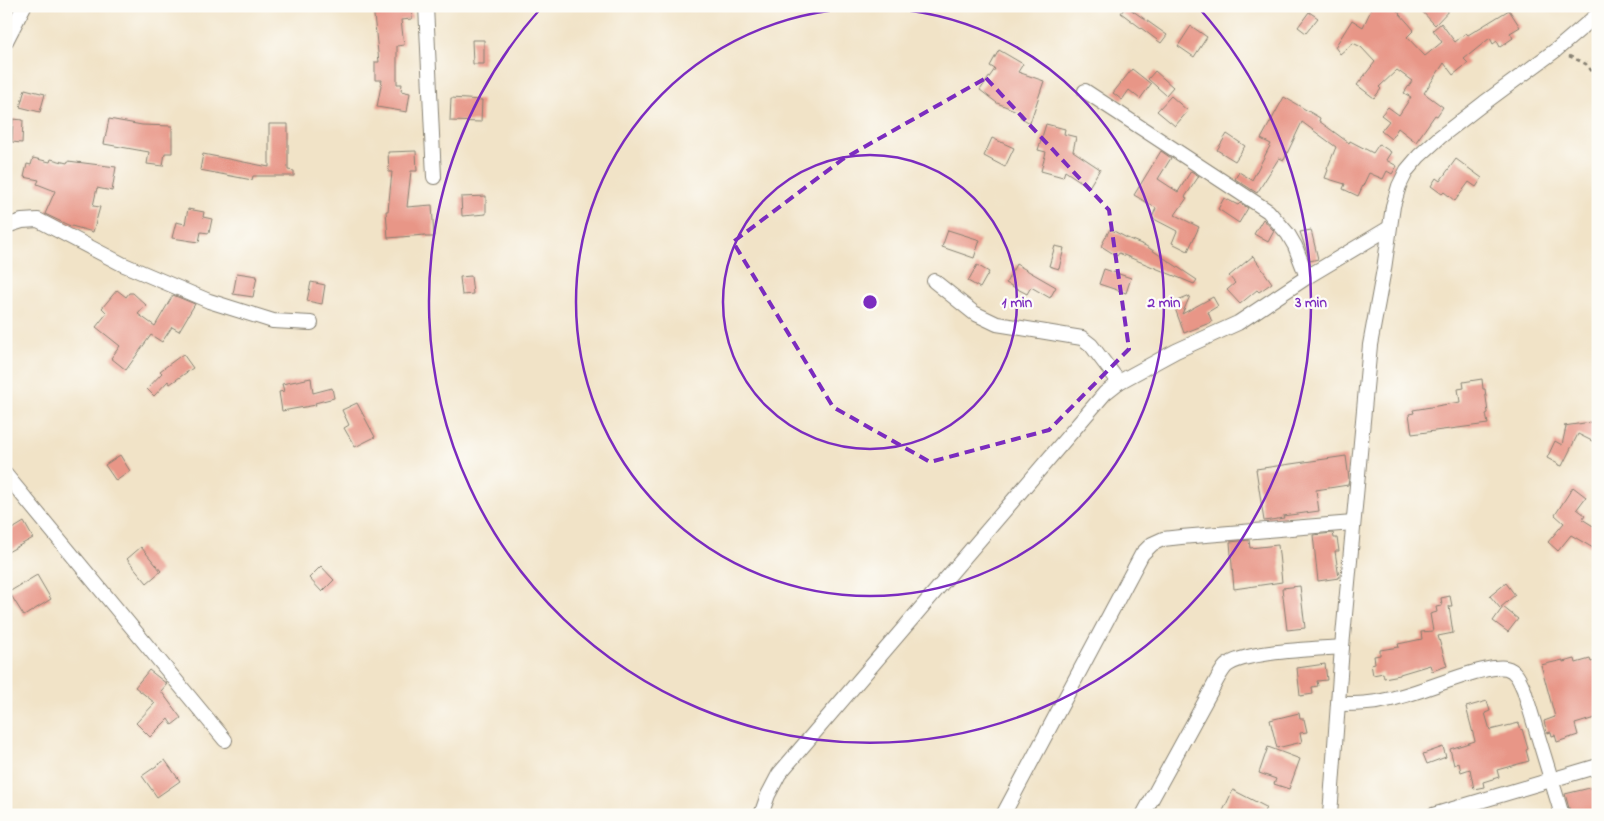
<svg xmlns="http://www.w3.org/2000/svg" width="1604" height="821" font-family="'Indie Flower',sans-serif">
<rect width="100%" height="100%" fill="#fdfcf7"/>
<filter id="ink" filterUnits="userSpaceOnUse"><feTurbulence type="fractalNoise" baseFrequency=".02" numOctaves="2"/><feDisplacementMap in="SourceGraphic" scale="10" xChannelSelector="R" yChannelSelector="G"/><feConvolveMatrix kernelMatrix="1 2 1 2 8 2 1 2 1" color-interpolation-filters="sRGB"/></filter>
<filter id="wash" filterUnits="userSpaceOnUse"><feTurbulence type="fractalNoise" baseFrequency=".0096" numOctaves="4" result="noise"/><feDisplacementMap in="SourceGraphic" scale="20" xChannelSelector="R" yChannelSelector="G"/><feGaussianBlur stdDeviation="1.12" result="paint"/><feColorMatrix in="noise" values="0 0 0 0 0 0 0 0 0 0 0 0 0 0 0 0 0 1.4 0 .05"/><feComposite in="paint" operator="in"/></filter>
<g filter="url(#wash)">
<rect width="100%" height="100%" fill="#f1e3c7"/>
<g id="blocks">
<g fill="#e89687">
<polygon points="373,6 411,6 412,19 401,20 404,45 397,46 397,84 402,84 401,91 410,93 407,112 377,107 382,80 375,80 375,62 379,62"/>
<polygon points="1126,6 1167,35 1161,43 1121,13"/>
<polygon points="1373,6 1393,6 1414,30 1407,37 1425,56 1442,42 1433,30 1441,23 1455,42 1466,33 1468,35 1509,10 1520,27 1510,33 1513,38 1500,47 1497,41 1493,44 1490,38 1464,59 1468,63 1453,75 1444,63 1424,93 1443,107 1437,116 1435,115 1416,142 1398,128 1391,139 1381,131 1389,121 1381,115 1388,107 1399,115 1411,97 1404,93 1412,81 1397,70 1379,87 1381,89 1374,98 1357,85 1375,62 1361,47 1353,43 1340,54 1335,47 1352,20 1363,27"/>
<polygon points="1417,6 1453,6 1435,25"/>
<polygon points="1309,12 1318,18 1306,33 1298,27"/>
<polygon points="1191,26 1207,37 1194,57 1178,46"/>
<polygon points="472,40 484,40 484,64 473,64"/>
<polygon points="999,50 1023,64 1018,72 1044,81 1030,123 1020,117 1022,113 997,103 980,90 995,69 990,66"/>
<polygon points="1132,69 1151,84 1140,99 1129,90 1122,100 1113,93"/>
<polygon points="1155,71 1173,87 1166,95 1148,79"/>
<polygon points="25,89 45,94 40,112 20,107"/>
<polygon points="1171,96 1188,111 1175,126 1157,111"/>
<polygon points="1284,97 1320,118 1319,121 1349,143 1350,141 1373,153 1379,144 1391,152 1386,160 1397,166 1392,174 1387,171 1383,179 1369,173 1358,196 1343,189 1345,184 1325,178 1328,170 1327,169 1336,147 1302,122 1284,160 1279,158 1257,193 1235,179 1239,172 1252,180 1271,144 1261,139"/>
<polygon points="451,98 482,100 481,122 450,121"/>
<polygon points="13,119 23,120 22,143 12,142"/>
<polygon points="109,119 142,125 172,126 172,153 165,153 163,166 147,164 149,152 104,144"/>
<polygon points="269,124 288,124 288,170 294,171 294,176 253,176 252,180 200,170 203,154 269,167"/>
<polygon points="1046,124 1065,129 1064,134 1076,137 1073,151 1100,169 1089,187 1065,171 1063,177 1041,171 1046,152 1038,150"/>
<polygon points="1227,134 1245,146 1235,161 1217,150"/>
<polygon points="992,138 1014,148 1005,167 984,156"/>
<polygon points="416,151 417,171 411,171 407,207 432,205 434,237 425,237 425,235 388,238 386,211 388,211 392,172 389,172 388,152"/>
<polygon points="1161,151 1171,158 1158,179 1178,192 1191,171 1199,176 1185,197 1187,198 1175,215 1199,227 1188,251 1172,243 1177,231 1152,218 1156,208 1134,195"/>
<polygon points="33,158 50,162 51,159 67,163 68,161 116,167 112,191 97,188 93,206 100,207 93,232 68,225 45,214 55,191 37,184 39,180 24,177 27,164 31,165"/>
<polygon points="1456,159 1482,178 1476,187 1469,182 1455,201 1444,192 1442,194 1431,186 1436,178 1440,181"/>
<polygon points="486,196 486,214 462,216 461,197"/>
<polygon points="1224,198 1238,205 1240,203 1248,208 1239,223 1218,209"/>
<polygon points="188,209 204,212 203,217 212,219 209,233 201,232 199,242 172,238 176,222 185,224"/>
<polygon points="1263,219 1274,231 1268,242 1254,234"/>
<polygon points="1110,229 1127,238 1146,246 1197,280 1194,284 1119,253 1117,256 1101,246"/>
<polygon points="948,230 980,240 974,258 942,247"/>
<polygon points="1311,230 1318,259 1310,261 1300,232"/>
<polygon points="1055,246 1064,248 1059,269 1049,266"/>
<polygon points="1253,256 1272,283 1259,292 1257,290 1240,304 1227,290 1235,283 1229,276"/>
<polygon points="1016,264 1056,287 1050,298 1031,287 1027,294 1006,283"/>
<polygon points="977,265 989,272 980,288 968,281"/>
<polygon points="1104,269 1131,278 1126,293 1099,284"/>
<polygon points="237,273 257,276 253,297 233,294"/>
<polygon points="471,276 473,294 462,295 460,277"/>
<polygon points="311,282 325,285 322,304 307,301"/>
<polygon points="117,290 126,297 129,293 133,293 146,305 138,314 155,326 173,295 195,304 179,331 172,327 162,342 151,335 126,370 111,358 120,346 96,327 107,313 102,308"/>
<polygon points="1190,296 1182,314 1213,297 1218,306 1208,312 1212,322 1184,333 1173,303"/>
<polygon points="183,354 193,368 170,384 168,381 154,396 147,389 162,373 160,371"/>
<polygon points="311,378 313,393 332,388 334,398 315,403 316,405 282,411 279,392 284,391 282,384"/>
<polygon points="1482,379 1483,389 1485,389 1488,413 1486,414 1488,424 1412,434 1409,414 1414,413 1413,410 1460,402 1458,389 1464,388 1463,382"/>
<polygon points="357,403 375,437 355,447 344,428 349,425 342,410"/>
<polygon points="1598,421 1598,444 1578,434 1562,466 1558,465 1558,464 1547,458 1555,441 1562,445 1566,427 1564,426"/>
<polygon points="120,455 130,471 116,481 105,465"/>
<polygon points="1346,456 1349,479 1348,485 1316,490 1319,511 1283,516 1284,518 1264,521 1256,469"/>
<polygon points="1573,487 1586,497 1577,509 1585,515 1582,519 1598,529 1598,551 1571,535 1558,551 1548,542 1564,523 1555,515"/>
<polygon points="24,522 33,538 6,553 6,533"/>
<polygon points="1333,533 1334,538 1337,538 1339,551 1335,551 1339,578 1318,581 1313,535"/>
<polygon points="1249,540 1250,548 1278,545 1282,582 1234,589 1230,542"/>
<polygon points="141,547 161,571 147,583 127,559"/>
<polygon points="321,566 334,580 322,592 309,578"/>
<polygon points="37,575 51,599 24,616 9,592"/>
<polygon points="1506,583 1515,595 1500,608 1490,596"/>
<polygon points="1300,586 1305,628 1287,630 1282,588"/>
<polygon points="1450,596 1452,606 1449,606 1453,633 1438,636 1447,666 1432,671 1430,665 1400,674 1400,675 1384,678 1383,673 1373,675 1371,664 1375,663 1374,656 1380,655 1380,650 1399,647 1398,644 1422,639 1421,632 1433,631 1430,614 1437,612 1436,607 1442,606 1441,598"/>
<polygon points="1503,607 1518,619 1508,632 1493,621"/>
<polygon points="1575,659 1576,663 1590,659 1591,662 1598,660 1598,717 1575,724 1578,735 1557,742 1555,735 1552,736 1551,732 1547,733 1544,721 1555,717 1541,665 1563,660 1563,662"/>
<polygon points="1325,664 1327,680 1317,681 1318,686 1312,687 1313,694 1300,696 1297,668"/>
<polygon points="149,670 167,684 161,691 181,718 172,725 168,719 150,737 136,723 155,703 135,687"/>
<polygon points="1487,701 1490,711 1485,713 1490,730 1519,723 1521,730 1522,729 1528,749 1526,750 1529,761 1497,770 1499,777 1483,782 1484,787 1474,789 1470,769 1461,772 1459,763 1454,765 1450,749 1475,741 1466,707"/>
<polygon points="1299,713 1300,719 1304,719 1307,732 1300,733 1302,742 1277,748 1270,720"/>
<polygon points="1268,747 1300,759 1289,789 1274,784 1276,779 1259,773"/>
<polygon points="1443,747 1446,757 1427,764 1423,754"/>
<polygon points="165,760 180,781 157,797 142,776"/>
<polygon points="1598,786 1598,813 1590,815 1571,815 1565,794"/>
<polygon points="1233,790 1266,807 1263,815 1221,815"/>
</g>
</g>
</g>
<g filter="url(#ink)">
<use href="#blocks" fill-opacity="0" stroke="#868072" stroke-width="1"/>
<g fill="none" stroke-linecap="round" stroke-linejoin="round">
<g stroke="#868072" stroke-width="16">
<g id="minor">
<polyline points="426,6 434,177"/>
<polyline points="6,41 24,6"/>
<polyline points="1085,91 1268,211 1288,234 1295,246 1307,277"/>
<polyline points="6,226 22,221 38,220 122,264 209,301 273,321 311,323"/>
<polyline points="934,281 974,313 997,324 1082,338 1091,345 1119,382"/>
<polyline points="6,475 225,740"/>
<path d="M 1338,704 C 1356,704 1373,704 1391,699 C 1420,692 1447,680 1475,672 C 1484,670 1497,666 1506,668 C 1516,670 1520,681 1524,690 L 1562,815"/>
<polyline points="761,815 768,795 779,774 1105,393 1119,382 1176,351 1238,323 1307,277 1389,228"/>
<polyline points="1003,815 1142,554 1152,544 1163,539 1181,537 1353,523"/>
<path d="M 1143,815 L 1219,676 C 1221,673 1223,669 1226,666 C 1243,651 1317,649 1342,647"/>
<polyline points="1330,815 1342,647 1370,345 1384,269 1393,206 1399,186 1407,170 1419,156 1440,137 1484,103 1556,50 1598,14"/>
<polyline points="1433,815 1598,766"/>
</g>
</g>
<polyline stroke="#868072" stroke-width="2.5" stroke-dasharray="4 4" stroke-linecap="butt" points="1569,56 1586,64 1598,79"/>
<use href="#minor" stroke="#fff" stroke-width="14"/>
</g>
</g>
<path fill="none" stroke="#7b2cbf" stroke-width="4" stroke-dasharray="10 6" stroke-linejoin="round" d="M 986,78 L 1109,210 L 1129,349 L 1049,430 L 930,462 L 833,407 L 733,242 L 843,159 Z"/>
<g fill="none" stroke="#7b2cbf" stroke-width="2.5">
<circle cx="870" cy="302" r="147"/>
<circle cx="870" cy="302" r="294"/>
<path d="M1198 7A441 441 0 1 1 542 7"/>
</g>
<circle cx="870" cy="302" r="8" fill="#7b2cbf" stroke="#fdfcf7" stroke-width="2.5"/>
<g font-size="15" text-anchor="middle" font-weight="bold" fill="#7b2cbf" stroke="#fdfcf7" stroke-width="4.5" stroke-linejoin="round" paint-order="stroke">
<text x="1017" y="307">1 min</text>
<text x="1164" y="307">2 min</text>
<text x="1311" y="307">3 min</text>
</g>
<rect width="1604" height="821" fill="none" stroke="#fdfcf7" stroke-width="25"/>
</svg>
